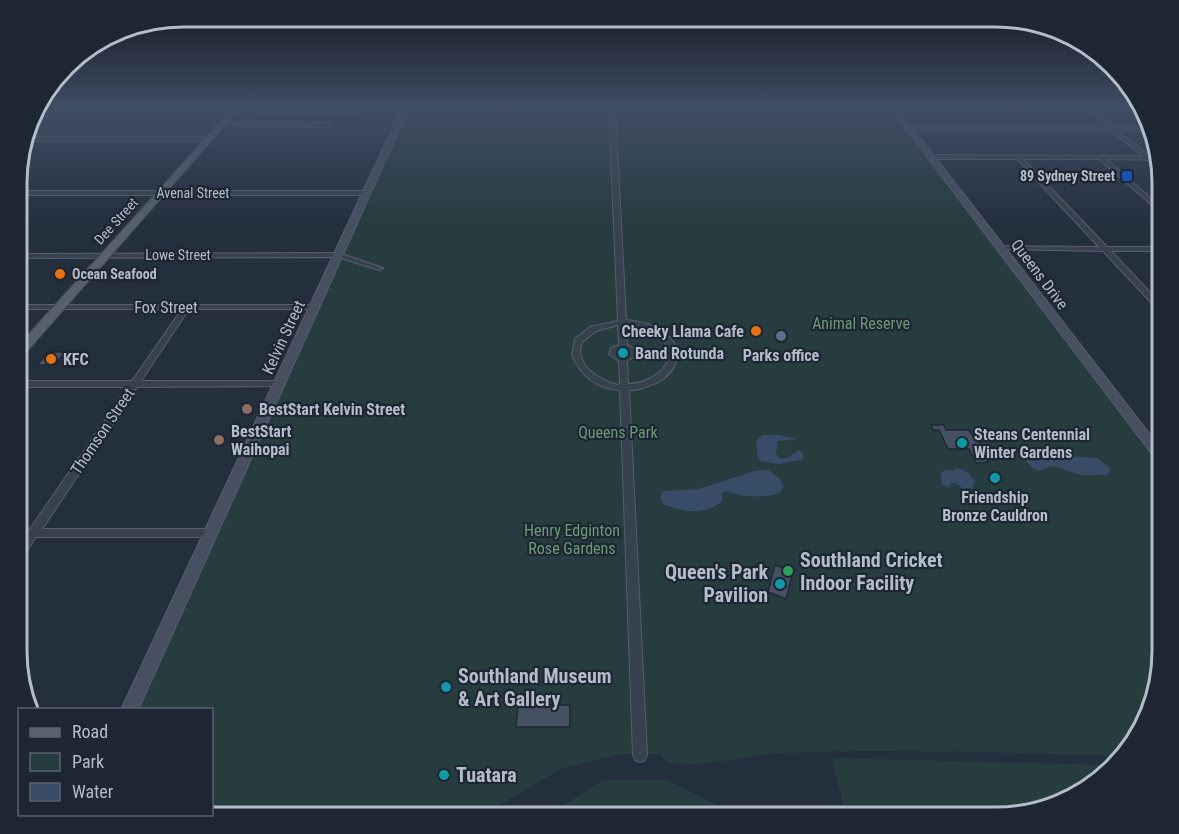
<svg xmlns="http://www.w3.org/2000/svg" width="1179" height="834" font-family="'Roboto Condensed',sans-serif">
<rect width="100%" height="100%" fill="#242f3e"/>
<g fill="#263c3f">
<path d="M 410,108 L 885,108 L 928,160 L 1162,469 L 1162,662 L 1128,753 L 1124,756 C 1011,753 896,748 783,753 C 744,755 705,769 666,762 L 661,754 L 621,754 L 563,768 L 479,817 L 172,817 L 165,815 L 212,814 L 212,710 L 139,710 Z"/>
<polygon points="832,758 1113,765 1070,800 996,817 846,817"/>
<polygon points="603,780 666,780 742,817 546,817"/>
</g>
<g fill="#394c67">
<polygon points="762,435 778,435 797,439 778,441 776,454 781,459 789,457 798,450 802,452 804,459 779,464 760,461 758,458 756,441"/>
<path d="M 1032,455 L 1041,459 L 1063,459 L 1066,456 L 1097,458 L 1111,469 L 1106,476 C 1097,473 1090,477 1082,475 C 1064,472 1058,460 1040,471 L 1035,470 L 1026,461 L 1026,456 Z"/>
<path d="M 956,468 C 966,470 970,473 975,482 L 972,488 L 963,489 L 956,483 L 951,483 L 949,487 L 942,485 L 940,474 L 945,470 L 953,471 Z"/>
<path d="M 768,470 C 811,497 750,502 727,491 L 722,493 L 722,501 C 706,516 682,512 663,504 L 660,498 L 663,491 L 699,489 L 754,471 Z"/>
</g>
<g fill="#455162" stroke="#1f2835" stroke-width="1.5">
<polygon points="48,352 65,352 55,365 37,365"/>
<polygon points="931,425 944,425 946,430 969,430 975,440 978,440 988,462 976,463 969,449 948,449 939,430 933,430"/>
<polygon points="775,565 793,572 786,599 768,592"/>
<polygon points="518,705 570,705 570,727 516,727"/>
</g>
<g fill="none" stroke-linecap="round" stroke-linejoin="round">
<g stroke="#565f6c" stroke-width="2">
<g id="street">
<polygon points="406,108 408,109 408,111 235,113 232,111 235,109"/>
<path d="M 609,108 L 615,108 L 626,320 C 638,321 651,324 662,331 C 685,346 679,372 656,383 C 646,387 639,390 629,390 L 647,755 L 645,760 L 640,762 L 635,760 L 633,755 L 620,390 C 595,388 582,376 572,355 L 575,339 L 590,327 L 618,321 ZM 618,325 L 619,345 L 611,348 L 609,354 L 619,361 L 620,384 L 617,385 C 603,380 585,373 581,356 C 579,352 581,346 582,342 L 596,331 ZM 626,325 C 637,326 648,328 657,335 C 676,348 670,369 651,378 C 643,382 637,384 628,384 L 627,361 L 637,355 L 635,349 L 627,345 ZM 623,349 L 628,352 L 629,354 L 622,356 L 617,353 Z"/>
<polygon points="1085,108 1091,108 1114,127 1150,127 1150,131 1118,131 1150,156 1158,156 1159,160 1106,159 1162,208 1162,213 1160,212 1099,159 1023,159 1107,247 1162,247 1162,251 1111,251 1162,305 1162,311 1159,311 1103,251 998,249 997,248 1000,246 1099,247 1017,159 931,159 928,157 931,155 1143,156 1112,131 909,131 906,129 909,127 1108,127"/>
<polygon points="215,123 330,123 333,125 330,127 213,126 212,125"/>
<polygon points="26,137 209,137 212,139 209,141 25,141"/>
<polygon points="18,191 367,191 370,193 367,195 18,195"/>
<polygon points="339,253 383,268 379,270 338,257 18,258 18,254"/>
<polygon points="18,305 318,305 319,307 315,309 189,309 141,381 280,381 284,384 283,386 137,387 42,529 211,529 215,530 216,533 215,536 211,537 36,537 22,558 18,560 18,546 24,537 18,537 18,529 30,529 128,387 18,387 18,381 132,381 182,309 18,309"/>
</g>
</g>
<g stroke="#565f6c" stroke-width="2">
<g id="secondary">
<polygon points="402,108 409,108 138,710 121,710"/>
<polygon points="890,108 897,108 1162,450 1162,464 1158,462"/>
</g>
</g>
<g stroke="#414a57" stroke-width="2">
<polygon id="primary" points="233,108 240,108 22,357 18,358 18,346"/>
</g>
<use href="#street" fill="#38414e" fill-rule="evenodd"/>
<use href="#secondary" fill="#465061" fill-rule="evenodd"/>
<use href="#primary" fill="#56606e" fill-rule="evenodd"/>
</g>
<linearGradient id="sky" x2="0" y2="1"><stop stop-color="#141a22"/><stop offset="0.48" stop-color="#3f4d63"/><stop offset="1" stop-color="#3f4d63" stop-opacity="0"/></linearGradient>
<rect width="1179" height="225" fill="url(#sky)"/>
<rect fill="#1a4fb4" stroke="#1d2633" stroke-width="2" x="1121" y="170" width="12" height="12" rx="3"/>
<g fill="#e8710a" stroke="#1d2633" stroke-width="2">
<circle cx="60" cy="274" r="6"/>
<circle cx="756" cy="331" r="6"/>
<circle cx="51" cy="359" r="6"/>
</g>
<circle fill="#5c6f8a" stroke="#1d2633" stroke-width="2" cx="781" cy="336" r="6"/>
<g fill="#0f9aa8" stroke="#1d2633" stroke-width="2">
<circle cx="623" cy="353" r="6"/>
<circle cx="962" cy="443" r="6"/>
<circle cx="995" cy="478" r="6"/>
<circle cx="780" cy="584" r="6"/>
<circle cx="446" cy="687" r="6"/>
<circle cx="444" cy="775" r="6"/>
</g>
<g fill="#8d6e63" stroke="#1d2633" stroke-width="2">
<circle cx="247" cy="409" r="6"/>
<circle cx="219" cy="440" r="6"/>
</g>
<circle fill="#2e9e5b" stroke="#1d2633" stroke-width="2" cx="788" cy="571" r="6"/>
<g text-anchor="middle" stroke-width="4.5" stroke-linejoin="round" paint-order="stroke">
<g font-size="14" font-weight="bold" fill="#b4bcc9" stroke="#1d2633" text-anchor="end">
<text x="1115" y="181">89 Sydney Street</text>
<text x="72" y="279" text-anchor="start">Ocean Seafood</text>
</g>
<g font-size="14" fill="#b4bcc9" stroke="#1d2633">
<text x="193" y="198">Avenal Street</text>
<text transform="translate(116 221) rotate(-48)" y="5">Dee Street</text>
<text x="178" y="260">Lowe Street</text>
</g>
<g font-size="16" fill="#b4bcc9" stroke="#1d2633">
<text transform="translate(1040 274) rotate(53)" y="6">Queens Drive</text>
<text x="166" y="313">Fox Street</text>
<text transform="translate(283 337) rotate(-65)" y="6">Kelvin Street</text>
<text transform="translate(102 431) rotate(-56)" y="6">Thomson Street</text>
</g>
<g font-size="16" fill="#6b9a76" stroke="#1d2633">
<text x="861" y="329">Animal Reserve</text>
<text x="618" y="438">Queens Park</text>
<text x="572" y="536">Henry Edginton<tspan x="572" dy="18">Rose Gardens</tspan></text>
</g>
<g font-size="16" font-weight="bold" fill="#b4bcc9" stroke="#1d2633" text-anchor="start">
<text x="744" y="337" text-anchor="end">Cheeky Llama Cafe</text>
<text x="635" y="359">Band Rotunda</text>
<text x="781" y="361" text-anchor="middle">Parks office</text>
<text x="63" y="365">KFC</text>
<text x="259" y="415">BestStart Kelvin Street</text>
<text x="231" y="437">BestStart<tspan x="231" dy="18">Waihopai</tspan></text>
<text x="974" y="440">Steans Centennial<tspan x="974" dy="18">Winter Gardens</tspan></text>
<text x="995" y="503" text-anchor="middle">Friendship<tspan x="995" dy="18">Bronze Cauldron</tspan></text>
</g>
<g font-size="20" font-weight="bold" fill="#b4bcc9" stroke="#1d2633" text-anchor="start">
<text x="800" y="567">Southland Cricket<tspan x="800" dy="23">Indoor Facility</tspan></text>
<text x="768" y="579" text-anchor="end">Queen's Park<tspan x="768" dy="23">Pavilion</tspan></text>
<text x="458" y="683">Southland Museum<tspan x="458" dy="23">&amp; Art Gallery</tspan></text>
<text x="456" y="782">Tuatara</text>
</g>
</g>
<path d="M0 0H1179V834H0ZM183 27H996A156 156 0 0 1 1152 183V651A156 156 0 0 1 996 807H183A156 156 0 0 1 27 651V183A156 156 0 0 1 183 27Z" fill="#1d2633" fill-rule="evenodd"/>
<path fill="none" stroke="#b4bcc9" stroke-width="3" d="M183 27H996A156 156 0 0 1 1152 183V651A156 156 0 0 1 996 807H183A156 156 0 0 1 27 651V183A156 156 0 0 1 183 27Z"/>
<rect x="18" y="708" width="195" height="108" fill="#1d2633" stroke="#59626f" stroke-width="1.5"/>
<rect x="30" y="728" width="30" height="9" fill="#56606e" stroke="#59626f" stroke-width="1.5"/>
<text x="72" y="738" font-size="18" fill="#b4bcc9">Road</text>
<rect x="30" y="753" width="30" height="18" fill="#263c3f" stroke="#59626f" stroke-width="1.5"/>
<text x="72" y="768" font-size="18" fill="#b4bcc9">Park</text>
<rect x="30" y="783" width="30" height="18" fill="#394c67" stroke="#59626f" stroke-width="1.5"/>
<text x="72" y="798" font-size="18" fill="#b4bcc9">Water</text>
</svg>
